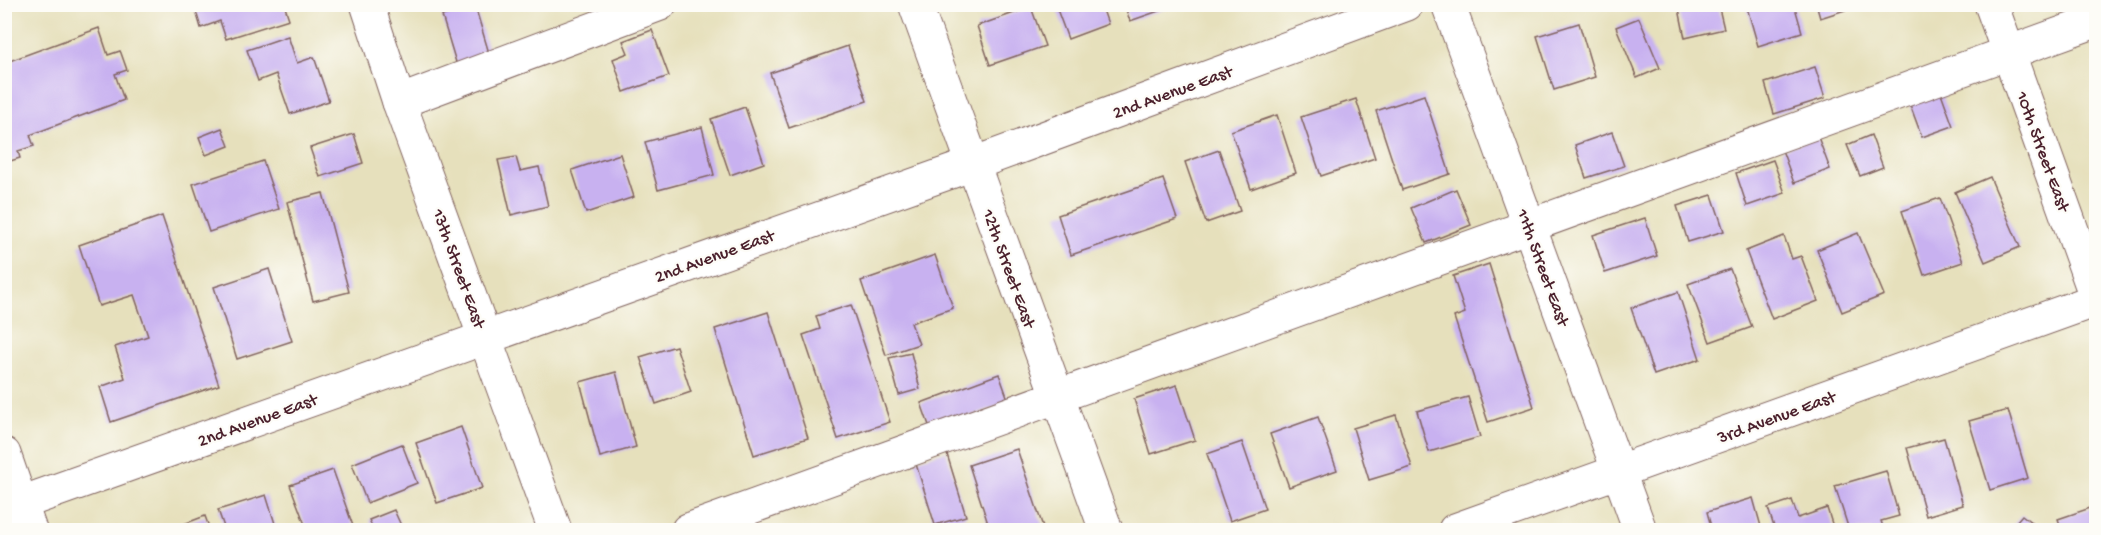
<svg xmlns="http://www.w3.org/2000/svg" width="2101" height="535" font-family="'Gochi Hand',sans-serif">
<rect width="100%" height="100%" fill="#fdfcf7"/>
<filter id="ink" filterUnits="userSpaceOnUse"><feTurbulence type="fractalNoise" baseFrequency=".0167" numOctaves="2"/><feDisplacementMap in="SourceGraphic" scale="12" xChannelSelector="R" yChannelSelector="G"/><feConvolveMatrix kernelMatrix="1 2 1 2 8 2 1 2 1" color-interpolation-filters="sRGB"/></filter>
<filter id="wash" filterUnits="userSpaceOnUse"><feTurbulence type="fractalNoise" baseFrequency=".008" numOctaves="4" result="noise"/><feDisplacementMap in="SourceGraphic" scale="24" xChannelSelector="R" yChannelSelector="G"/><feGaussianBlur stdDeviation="1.35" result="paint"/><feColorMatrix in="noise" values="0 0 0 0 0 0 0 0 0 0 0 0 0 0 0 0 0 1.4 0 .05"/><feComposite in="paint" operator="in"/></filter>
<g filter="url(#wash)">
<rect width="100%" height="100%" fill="#e6e0bc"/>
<g id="blocks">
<g fill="#c8b1f0">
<polygon points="207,4 284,4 289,19 226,39 220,21 201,28 195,8"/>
<polygon points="1055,4 1101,4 1108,24 1068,39"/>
<polygon points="1124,4 1176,4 1176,5 1130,21"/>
<polygon points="1678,4 1718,4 1724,29 1685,38"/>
<polygon points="1746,4 1794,4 1802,32 1758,46"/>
<polygon points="1816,4 1860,4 1861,5 1820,18"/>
<polygon points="475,6 491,60 458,69 442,16"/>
<polygon points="1031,7 1045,46 990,65 977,26"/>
<polygon points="1639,18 1660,68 1637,78 1616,27"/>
<polygon points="1579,23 1595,77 1554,90 1537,36"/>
<polygon points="99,28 108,55 120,51 121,53 127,70 115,74 124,100 30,135 34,146 18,151 20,158 4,163 4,63"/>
<polygon points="652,30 669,76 624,92 613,59 628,53 623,41"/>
<polygon points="288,36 297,63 314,57 329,101 290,114 276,74 258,81 247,50"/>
<polygon points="848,46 867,101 789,128 770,73"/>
<polygon points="1815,67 1825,98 1774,114 1765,83"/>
<polygon points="1940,90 1953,126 1922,137 1909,102"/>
<polygon points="1424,95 1450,174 1402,190 1376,111"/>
<polygon points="1356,99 1375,158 1321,176 1301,117"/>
<polygon points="745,107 764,163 730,175 711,119"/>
<polygon points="1277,115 1296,173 1251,189 1231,131"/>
<polygon points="702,127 714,175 658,190 645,142"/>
<polygon points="222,128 229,146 206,155 199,137"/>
<polygon points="1612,132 1624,166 1586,178 1575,145"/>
<polygon points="354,134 363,163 320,177 310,148"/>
<polygon points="1871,135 1883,167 1860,176 1847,145"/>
<polygon points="1818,137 1830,169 1794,183 1782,150"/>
<polygon points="1219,150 1240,211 1206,223 1185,162"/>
<polygon points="620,154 634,197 586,213 572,170"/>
<polygon points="516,157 520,171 539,167 548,206 511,215 498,160"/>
<polygon points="1773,160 1785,193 1747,206 1736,173"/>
<polygon points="263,161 279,209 209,232 193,184"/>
<polygon points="1990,177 2020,247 1985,262 1955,192"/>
<polygon points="1163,179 1177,219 1071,255 1058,215"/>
<polygon points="1456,189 1471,225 1426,243 1411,208"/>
<polygon points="323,193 349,292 313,301 287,202"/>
<polygon points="1712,195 1724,231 1688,242 1677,206"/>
<polygon points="1940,198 1963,262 1924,275 1902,211"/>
<polygon points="162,216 219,385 111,422 100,387 125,378 115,347 148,336 134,295 99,306 79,245"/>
<polygon points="1645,218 1657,256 1605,273 1593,235"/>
<polygon points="1858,233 1884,295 1842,312 1817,250"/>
<polygon points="1784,236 1792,259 1801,256 1818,301 1772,319 1746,251"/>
<polygon points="935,255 953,308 911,323 919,344 886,355 861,281"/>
<polygon points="1489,264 1534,407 1488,422 1454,317 1465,313 1453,276"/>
<polygon points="269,269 292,341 237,359 214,287"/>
<polygon points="1730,269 1752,327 1710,342 1688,284"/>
<polygon points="1678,292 1700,359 1654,375 1631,308"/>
<polygon points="851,305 890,422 838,439 803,335 820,329 816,316"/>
<polygon points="768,312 808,438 754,455 715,329"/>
<polygon points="676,346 691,392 656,404 640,357"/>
<polygon points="911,353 920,389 899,395 889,358"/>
<polygon points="616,372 636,447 600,457 580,382"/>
<polygon points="999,374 1009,402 931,431 921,403"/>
<polygon points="1177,385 1195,440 1151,454 1134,399"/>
<polygon points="1468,397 1480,437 1429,452 1417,411"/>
<polygon points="2008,410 2028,478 1990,490 1969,421"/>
<polygon points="1396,415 1412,467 1369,480 1353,428"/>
<polygon points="1318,417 1337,470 1289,487 1270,434"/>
<polygon points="461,427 482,488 437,503 416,443"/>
<polygon points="1944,438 1963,505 1926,516 1907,448"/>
<polygon points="1242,442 1265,509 1230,521 1207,454"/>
<polygon points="402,444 417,483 367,503 352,464"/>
<polygon points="1017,449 1044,530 990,530 969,465"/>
<polygon points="946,451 966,516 935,525 915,461"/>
<polygon points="333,470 353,526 341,530 307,530 290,485"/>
<polygon points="1886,471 1899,516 1881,521 1884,530 1849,530 1835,486"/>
<polygon points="266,495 277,530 225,530 218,510"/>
<polygon points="1753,498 1762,530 1712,530 1707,512"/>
<polygon points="1792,500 1798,518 1827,508 1834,530 1775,530 1768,508"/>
<polygon points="2096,506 2096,530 2062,530 2058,519"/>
<polygon points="394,510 403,530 374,530 369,520"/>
<polygon points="2022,515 2041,530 2009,530"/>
<polygon points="205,516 210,530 168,530"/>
</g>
</g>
</g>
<g filter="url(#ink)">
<use href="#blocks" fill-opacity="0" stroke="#81635e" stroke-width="1.5"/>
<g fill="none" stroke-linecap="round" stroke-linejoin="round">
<g stroke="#81635e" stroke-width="35">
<g id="minor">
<polyline points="367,4 399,102 555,530"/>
<polyline points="915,4 1106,530"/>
<polyline points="1448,4 1640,530"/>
<polyline points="1991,4 2096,297"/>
<polyline points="399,102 660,4"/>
<polyline points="4,454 30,530"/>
<polyline points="21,503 973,164 1407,4"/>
<polyline points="688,530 2096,21"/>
<polyline points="1455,530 2096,300"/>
</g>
</g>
<use href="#minor" stroke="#fff" stroke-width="33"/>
</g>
</g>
<g text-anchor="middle" stroke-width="4.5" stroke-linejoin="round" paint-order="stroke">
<g font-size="18" fill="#4a1f2b" stroke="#fdfcf7">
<text transform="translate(1172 91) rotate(-20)" y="6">2nd Avenue East</text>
<text transform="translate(2044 151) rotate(70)" y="6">10th Street East</text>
<text transform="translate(714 255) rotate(-20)" y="6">2nd Avenue East</text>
<text transform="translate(1544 267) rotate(70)" y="6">11th Street East</text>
<text transform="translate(460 268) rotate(70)" y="6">13th Street East</text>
<text transform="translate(1010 268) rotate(70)" y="6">12th Street East</text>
<text transform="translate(1776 416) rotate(-20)" y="6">3rd Avenue East</text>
<text transform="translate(257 419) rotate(-20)" y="6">2nd Avenue East</text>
</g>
</g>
<rect width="2101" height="535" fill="none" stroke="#fdfcf7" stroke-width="24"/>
</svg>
